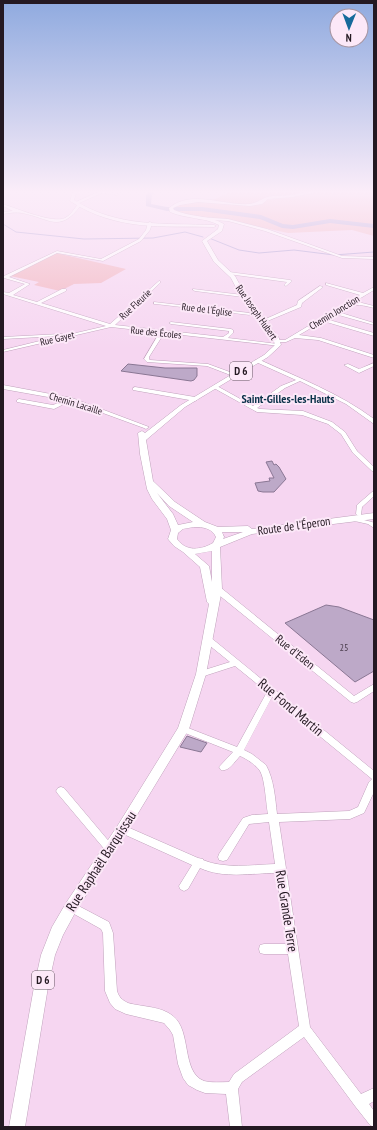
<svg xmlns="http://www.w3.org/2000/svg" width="377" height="1130" font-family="'PT Sans Narrow',sans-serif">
<rect width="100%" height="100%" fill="#f6d6f1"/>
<g fill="#f2b4bf">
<polygon points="232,191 313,191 263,199 269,200 323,191 374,191 374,236 352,230 288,233 228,220 199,218 172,211 174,206 215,199"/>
<polygon points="56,253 126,269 101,283 74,284 60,291 34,285 39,282 10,276"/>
</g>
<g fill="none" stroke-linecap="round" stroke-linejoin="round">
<g stroke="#a99cd2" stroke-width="1">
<polyline points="3,224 16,232 84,239 153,238 185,232 203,237"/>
<polyline points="209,238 239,250 259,253 294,250 334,255 374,252"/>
</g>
<polygon fill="#a99cd2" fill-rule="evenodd" points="150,191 156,191 152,195 151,204 167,207 202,207 261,215 283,224 293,225 330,219 374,224 374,228 330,223 293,229 282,228 260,219 202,211 167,211 146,206 146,195"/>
</g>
<g fill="#bda9c8" stroke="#8a7794">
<polygon points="128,364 165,368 197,368 197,376 194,380 191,381 121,371"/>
<polygon points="272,461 274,465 276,464 279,467 286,479 274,492 263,492 258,491 255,483 270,481 269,478 274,478 266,462"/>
<polygon points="326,605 339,607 374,620 374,671 355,682 285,623"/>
<polygon points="187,736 207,743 201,752 180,747"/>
</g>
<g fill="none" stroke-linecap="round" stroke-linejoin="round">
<g stroke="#c0a2bc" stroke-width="1">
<g id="minor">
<polygon points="100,191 119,194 117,195 102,193 77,204 74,203"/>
<path d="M 3,204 C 15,208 54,224 65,218 C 71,215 74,209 78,204 L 81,205 C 60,234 49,218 22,213 C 16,212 9,213 3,214 L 3,212 L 13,211 L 3,206 Z"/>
<polygon points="199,217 228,219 267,229 342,256 374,257 374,259 342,258 265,231 228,221 198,219"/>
<polygon points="150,222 152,223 150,230 141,241 103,261 57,253 9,277 30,284 13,295 37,302 62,289 66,289 66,291 41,303 110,324 159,281 160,281 160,283 115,325 223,337 229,333 229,331 171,324 169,323 171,322 231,329 233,330 233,333 228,338 278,344 280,344 280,346 111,327 3,352 3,350 60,336 3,339 3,337 61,334 63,334 63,336 106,326 3,294 3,292 9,293 25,284 4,278 4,276 57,251 101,259 139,239 146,230 148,223"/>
<polygon points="229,272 290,280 292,281 286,286 284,285 287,282 228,274 228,272"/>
<path d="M 326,283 L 363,293 L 374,287 L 374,290 L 354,302 L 358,302 L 374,306 L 374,308 C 358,304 353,303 338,312 L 374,323 L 374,325 L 335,314 L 326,319 L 374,333 L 374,336 L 323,321 L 299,335 L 321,338 L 374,355 L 374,358 L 318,340 L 295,338 L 286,342 L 278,342 L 276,341 L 278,340 L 285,340 L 360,295 L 326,285 Z"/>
<polygon points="320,286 323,287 302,303 301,307 265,322 261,321 297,305 298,301"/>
<polygon points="193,289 243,295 245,296 243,297 195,291 193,290"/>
<polygon points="154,302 259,314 261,315 259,316 156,304 154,304"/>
<polygon points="157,337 161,338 149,357 149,359 150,360 208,364 238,375 233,376 207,366 147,362 144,359"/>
<path d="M 256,360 L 260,360 C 299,378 339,393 374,419 L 374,424 L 346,404 L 300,381 L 285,388 L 257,408 L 260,409 L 303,411 L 332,422 L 345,432 L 357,451 L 374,467 L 374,472 L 372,471 L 353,453 L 341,434 L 328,424 L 302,415 L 257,412 L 212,387 L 215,385 L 217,386 L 253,406 L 281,386 L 296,380 L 256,362 Z"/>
<polygon points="374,363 374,366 359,373 344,365 348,364 359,369"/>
<polygon points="3,385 72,398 149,427 146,429 144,428 70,401 54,409 17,402 17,400 19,399 53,405 65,400 3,389"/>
<polygon points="135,387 195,397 198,399 195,401 133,390 133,388"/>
<polygon points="374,491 374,496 362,507 361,515 357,515 356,514 357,505 372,492"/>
<polygon points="352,517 372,522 374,523 374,528 368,524 350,520 349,519"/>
<polygon points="214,587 220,587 354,696 374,684 374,691 357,702 354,703 351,702 214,591 213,589"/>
<path d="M 207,636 L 210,637 L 374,771 L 374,792 L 364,813 L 350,819 L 279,822 L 310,1027 L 361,1094 L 374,1088 L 374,1101 L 369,1104 L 374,1111 L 374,1127 L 370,1125 L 355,1106 L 304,1037 L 242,1082 L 238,1089 L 242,1127 L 230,1127 L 226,1094 L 205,1093 L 197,1090 L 188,1085 L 183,1078 L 178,1064 L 173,1035 L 170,1030 L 164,1023 L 126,1014 L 115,1009 L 110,1003 L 105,991 L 103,933 L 101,929 L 67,910 L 66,907 L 67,904 L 71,902 L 109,922 L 113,933 L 117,991 C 119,997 122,1000 128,1003 C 142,1007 161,1006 173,1016 C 192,1031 181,1072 204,1081 C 211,1083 221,1082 229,1082 L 234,1074 L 299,1026 L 288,954 L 264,954 L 260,953 L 259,949 L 260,945 L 264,944 L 287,944 L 276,873 C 252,873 224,879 200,868 L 188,889 L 184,891 L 180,889 L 179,886 L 192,865 L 119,832 L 117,829 L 119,826 L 122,825 L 125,826 L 198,858 L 203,859 L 203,860 C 224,869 252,865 275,864 L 269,822 L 249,824 L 227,860 L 223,861 L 219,860 L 218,857 L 219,854 L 243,818 L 252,815 L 268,814 C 266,804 265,779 260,771 C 256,765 247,759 240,756 C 235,761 229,772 221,770 L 219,767 L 233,752 L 180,731 L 179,729 L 180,727 L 183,726 L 237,747 L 267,692 L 235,666 L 201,677 L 198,676 L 197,674 L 198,672 L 230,662 L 204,641 L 203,639 L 204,637 ZM 272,697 L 372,779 L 369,782 L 358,807 L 349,811 L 277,814 C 275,797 274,780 266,765 L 252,754 L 244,750 Z"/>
<polygon points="61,787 64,788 112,845 114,848 112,851 109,852 106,851 58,794 56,791 58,788"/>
</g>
</g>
<g stroke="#c0a2bc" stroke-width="1">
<g id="major">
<path d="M 78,191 L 87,191 L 76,194 L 74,200 C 118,228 164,223 214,225 L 216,226 L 214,227 C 162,226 116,231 70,201 L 73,192 Z"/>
<path d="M 313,191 L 321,191 L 293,197 L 268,199 L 262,204 L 250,206 L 198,202 L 180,205 L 173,208 L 174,210 C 190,217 208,215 224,224 L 222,231 L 207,241 L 218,260 L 235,276 L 246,296 L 279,338 L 281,345 L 268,357 L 185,407 L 146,440 L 153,481 L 175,502 L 205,522 L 218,527 L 248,526 L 252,529 L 374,513 L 374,519 L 252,534 L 220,547 L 222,589 L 206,674 L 189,729 L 126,833 L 76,911 L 63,935 L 55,955 L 48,987 L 25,1127 L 9,1127 L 34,987 L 41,955 L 52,927 L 66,903 L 118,825 L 178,728 L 196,674 L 209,604 L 207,602 L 200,567 L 183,552 L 174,546 L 168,539 L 171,530 L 167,519 L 152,499 L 147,489 L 140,454 L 138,433 L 142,431 L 145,433 L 181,405 L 264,355 L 275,345 L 273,338 L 241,297 L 231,278 L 214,262 L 202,241 L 218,229 L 219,225 C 204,217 186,219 170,212 L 169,208 C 191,189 224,206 250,204 C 257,203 261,199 267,197 C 274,195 284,196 291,195 C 298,194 306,192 313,191 ZM 157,493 L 169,506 L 193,522 L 178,525 L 173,514 ZM 194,527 C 203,527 212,528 216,537 L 213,543 C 201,550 186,552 177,539 L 178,533 L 183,529 ZM 222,532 L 243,532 L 223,539 L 224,537 ZM 212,551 L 212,582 L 209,566 L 195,554 Z"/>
</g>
</g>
<use href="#minor" fill="#fff" fill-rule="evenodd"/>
<use href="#major" fill="#fff" fill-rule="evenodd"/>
</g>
<linearGradient id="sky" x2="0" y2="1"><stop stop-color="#8faadf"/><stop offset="0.55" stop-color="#fbedf9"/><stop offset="1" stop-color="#fbedf9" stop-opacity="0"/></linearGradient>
<rect width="377" height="349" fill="url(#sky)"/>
<g text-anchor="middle" stroke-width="4" stroke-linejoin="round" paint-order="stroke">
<g font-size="10" fill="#241922" stroke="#fce8f8">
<text transform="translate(135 304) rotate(-43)" y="4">Rue Fleurie</text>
<text transform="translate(207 309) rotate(7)" y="4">Rue de l'Église</text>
<text transform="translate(257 312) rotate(55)" y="4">Rue Joseph Hubert</text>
<text transform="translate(334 312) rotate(-31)" y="4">Chemin Jonction</text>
<text transform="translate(156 332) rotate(6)" y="4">Rue des Écoles</text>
<text transform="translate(57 338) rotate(-13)" y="4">Rue Gayet</text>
<text transform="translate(76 403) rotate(17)" y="4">Chemin Lacaille</text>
</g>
<g font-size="10" fill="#4a3d4c">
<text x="344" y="651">25</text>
</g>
<g fill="#fce8f8" stroke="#655762" stroke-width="1">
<rect x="230" y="362" width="22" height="18" rx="3"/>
<rect x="32" y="971" width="22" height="18" rx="3"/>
</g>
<g font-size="11" font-weight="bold" fill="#241922">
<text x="241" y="375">D 6</text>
<text x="43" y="984">D 6</text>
</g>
<g font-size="12" font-weight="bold" fill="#0c324a" stroke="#fce8f8">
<text x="288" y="403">Saint-Gilles-les-Hauts</text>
</g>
<g font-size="12" fill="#241922" stroke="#fce8f8">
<text transform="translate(294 526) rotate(-8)" y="4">Route de l'Éperon</text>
<text transform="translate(295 652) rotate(39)" y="4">Rue d'Eden</text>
</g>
<g font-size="14" fill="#241922" stroke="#fce8f8">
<text transform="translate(291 707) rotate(40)" y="5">Rue Fond Martin</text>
<text transform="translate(101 861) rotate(-57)" y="5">Rue Raphaël Barquissau</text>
<text transform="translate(287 911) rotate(81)" y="5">Rue Grande Terre</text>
</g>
</g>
<rect width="377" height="1130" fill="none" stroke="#241922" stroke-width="8"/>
<g transform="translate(349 28) rotate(181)"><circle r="19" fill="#fce8f8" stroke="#a695a2"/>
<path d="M0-3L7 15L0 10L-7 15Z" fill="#166a9b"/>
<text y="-6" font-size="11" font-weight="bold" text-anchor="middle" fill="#241922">N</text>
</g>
</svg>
